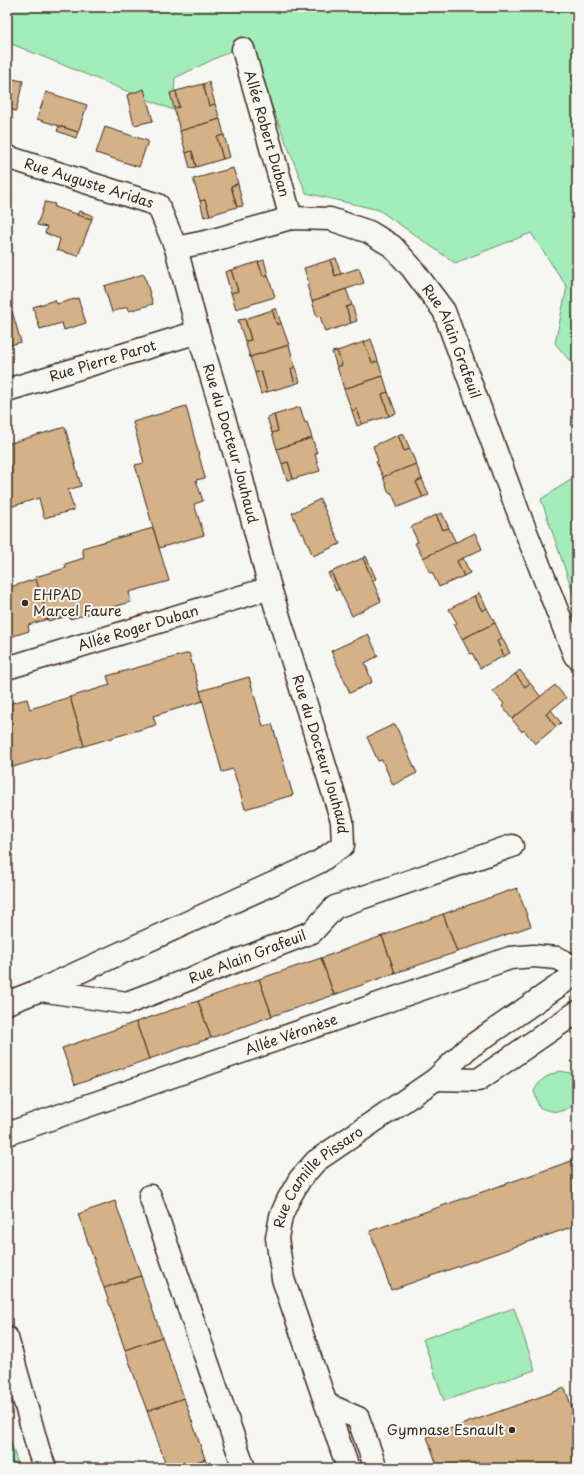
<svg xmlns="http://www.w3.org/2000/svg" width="584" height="1475" font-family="'Playpen Sans',sans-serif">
<rect width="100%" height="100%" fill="#f6f6f2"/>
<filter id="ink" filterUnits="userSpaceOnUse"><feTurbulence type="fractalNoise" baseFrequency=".025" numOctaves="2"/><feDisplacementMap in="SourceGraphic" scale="8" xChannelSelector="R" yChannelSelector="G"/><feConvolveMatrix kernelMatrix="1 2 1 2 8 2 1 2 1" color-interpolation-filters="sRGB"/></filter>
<g filter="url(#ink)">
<g fill="#a3edbb" stroke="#6f8c6c">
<polygon points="7,7 577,7 577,370 555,343 567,287 531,233 455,263 379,210 306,193 247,43 175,78 173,110 7,42"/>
<polygon points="577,476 577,604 541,499"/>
<path d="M 560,1071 L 571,1073 L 577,1077 L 577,1102 C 564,1113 554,1114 539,1107 L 534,1091 C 541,1078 547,1076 560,1071 Z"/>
<polygon points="514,1308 535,1370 444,1401 423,1339"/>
<polygon points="7,1429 19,1468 7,1468"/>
</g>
<g fill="#d4b186" stroke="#3b2a1e">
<polygon points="7,78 23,81 16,111 7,109"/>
<polygon points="209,82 215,104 209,106 203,84"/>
<polygon points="203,84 209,106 215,104 220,119 180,131 174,108 179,107 176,91"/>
<polygon points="144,89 153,121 134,125 127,95"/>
<polygon points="176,91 179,107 174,108 170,93"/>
<polygon points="46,92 87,105 78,132 37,119"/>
<polygon points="220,119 224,135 217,137 223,159 196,167 192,151 186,153 180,131"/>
<polygon points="59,126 78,132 76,138 57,131"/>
<polygon points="105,127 148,141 139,167 96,153"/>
<polygon points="224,135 230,157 223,159 217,137"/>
<polygon points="192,151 196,167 190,168 186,153"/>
<polygon points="233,168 238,184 231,186 237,207 210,215 205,200 200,201 193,179"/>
<polygon points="238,184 243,206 237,207 231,186"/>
<polygon points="7,198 12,199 7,230"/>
<polygon points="205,200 210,215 204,217 200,201"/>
<polygon points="45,202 55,204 54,207 92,219 78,256 57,250 60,239 45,233 47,227 37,225"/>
<polygon points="79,211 92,215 92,219 77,215"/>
<polygon points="336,258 341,274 335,276 330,260"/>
<polygon points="264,260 268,275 263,276 258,262"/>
<polygon points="330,260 335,276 359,268 364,283 312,301 307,285 309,284 304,268"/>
<polygon points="258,262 263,276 268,275 275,297 236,309 231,293 238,291 231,270"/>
<polygon points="231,270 238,291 231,293 225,272"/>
<polygon points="144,274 153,304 129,311 127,307 112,312 104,286"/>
<polygon points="346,289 352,305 346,307 351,323 325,332 320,316 317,317 312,301"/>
<polygon points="78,298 86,323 64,330 62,323 40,329 33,307 55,300 57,304"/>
<polygon points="352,305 357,321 351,323 346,307"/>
<polygon points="276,308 281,323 277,325 272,310"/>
<polygon points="272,310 277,325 281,323 289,345 250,357 245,341 251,340 245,319"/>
<polygon points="12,311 21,342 7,346 7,312"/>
<polygon points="245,319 251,340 245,341 238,320"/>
<polygon points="371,339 378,361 372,363 364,342"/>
<polygon points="364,342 372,363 378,361 383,376 344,389 337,367 342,365 337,351"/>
<polygon points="289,345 295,367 291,369 295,384 267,392 261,371 255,373 250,357"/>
<polygon points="337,351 342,365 337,367 332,352"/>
<polygon points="295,367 300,382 295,384 291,369"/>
<polygon points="261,371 267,392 261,394 255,373"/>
<polygon points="383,376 388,392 382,394 389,416 362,424 357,409 352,411 344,389"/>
<polygon points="388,392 396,413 389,416 382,394"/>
<polygon points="186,406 205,478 196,480 203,501 194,504 204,535 159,548 135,465 144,463 133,422"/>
<polygon points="300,407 305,423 307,422 312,438 277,449 272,433 278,431 274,415"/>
<polygon points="357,409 362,424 357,426 352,411"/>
<polygon points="274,415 278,431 272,433 267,417"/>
<polygon points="65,427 81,486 68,490 74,510 44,518 39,498 7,508 7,444"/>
<polygon points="403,433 410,449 404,451 398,435"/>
<polygon points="398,435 404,451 410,449 416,464 383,477 376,462 378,461 373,446"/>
<polygon points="312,438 317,453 315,454 320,471 293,479 288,462 282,464 277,449"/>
<polygon points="288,462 293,479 287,480 282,464"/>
<polygon points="416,464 422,479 416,482 423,497 398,507 391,492 389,493 383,477"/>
<polygon points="422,479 429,495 423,497 416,482"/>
<polygon points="320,499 340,544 313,556 303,533 301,534 292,513"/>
<polygon points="442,513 449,528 443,530 436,515"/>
<polygon points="436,515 443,530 449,528 456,543 423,558 415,543 418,542 411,527"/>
<polygon points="153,528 169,581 129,592 131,602 70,619 69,616 48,621 35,577 66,568 65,564 84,558 82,548"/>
<polygon points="475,533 482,549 457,561 464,576 439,587 432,572 430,573 423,558"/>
<polygon points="366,556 376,579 372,580 363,558"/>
<polygon points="363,558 381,601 352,616 331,572"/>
<polygon points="463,558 470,573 464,576 457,561"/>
<polygon points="331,572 339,589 336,591 328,573"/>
<polygon points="36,579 48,619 28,625 29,631 7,638 7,588"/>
<polygon points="479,593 487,608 482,611 474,596"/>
<polygon points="474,596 482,611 487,608 495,623 462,639 454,624 457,623 449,609"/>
<polygon points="495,623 502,638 497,641 504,656 480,668 472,653 470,654 462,639"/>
<polygon points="368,634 378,656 365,663 372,682 350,693 331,651"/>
<polygon points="502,638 510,653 504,656 497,641"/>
<polygon points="189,653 203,701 153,716 156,725 84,746 70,697 110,685 107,676"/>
<polygon points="520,670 530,683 525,687 515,674"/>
<polygon points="515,674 525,687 530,683 541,697 512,719 502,706 504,704 493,691"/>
<polygon points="249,677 263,726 272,724 293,795 245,809 233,769 222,772 200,691"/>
<polygon points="555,685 566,698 546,714 556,727 535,744 524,730 522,732 512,719"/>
<polygon points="70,697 84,746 13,767 10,757 7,757 7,704 27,699 30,709"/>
<polygon points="551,710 561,723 556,727 546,714"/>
<polygon points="395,724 417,773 393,785 382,760 378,761 367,737"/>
<polygon points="517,888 531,926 457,952 443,914"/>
<polygon points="443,914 457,952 395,973 382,936"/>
<polygon points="382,936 395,973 334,995 321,958"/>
<polygon points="321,958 334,995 272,1016 259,979"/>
<polygon points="259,979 272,1016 211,1038 198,1001"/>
<polygon points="198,1001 211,1038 149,1059 136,1022"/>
<polygon points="136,1022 149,1059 75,1085 62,1048"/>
<polygon points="577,1159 577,1225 391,1290 370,1231"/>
<polygon points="115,1201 141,1276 104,1288 78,1214"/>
<polygon points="141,1276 162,1337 125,1350 104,1288"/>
<polygon points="162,1337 184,1398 147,1411 125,1350"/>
<polygon points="565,1388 577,1422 577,1468 438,1468 427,1437"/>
<polygon points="184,1398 205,1459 181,1468 167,1468 147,1411"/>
<polygon points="205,1459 208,1468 181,1468"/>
</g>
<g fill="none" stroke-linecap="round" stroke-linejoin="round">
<g stroke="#3b2a1e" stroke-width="25">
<g id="minor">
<path id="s1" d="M 243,49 L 291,218"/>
<path id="s2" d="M 7,157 L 158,205 L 176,248 L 198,332 L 239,468 L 270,588 L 342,821 L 343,845 L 319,862 L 298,872 L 40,990 L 7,1003"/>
<path id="s3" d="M 176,248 L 210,241 L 291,218 L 330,219 L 369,232 L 392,246 L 411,267 L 444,311 L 519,514 L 575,656 L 577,657"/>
<path id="s4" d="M 7,390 L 198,332"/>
<path id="s5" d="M 7,668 L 270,588"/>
<path id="s6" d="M 40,990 L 127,1003 L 312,932 L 335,907 L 512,846"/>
<polyline points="436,1079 478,1080 577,1012"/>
<path id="s7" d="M 7,1134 L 510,958 L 533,956 L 557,958 L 577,968"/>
<polyline points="150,1196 244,1468"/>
<polyline points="7,1338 39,1452 45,1468"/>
<polyline points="326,1404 358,1418 376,1468"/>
<path id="s8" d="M 348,1468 L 283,1279 L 277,1238 L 281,1216 L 288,1200 L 300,1179 L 316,1161 L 436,1079 L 467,1049 L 577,973"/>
</g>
</g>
<use href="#minor" stroke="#f6f6f2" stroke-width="22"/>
</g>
</g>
<g fill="#3b2a1e" stroke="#f6f6f2" stroke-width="1.5">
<circle cx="25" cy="603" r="4"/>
<circle cx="512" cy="1430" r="4"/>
</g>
<g text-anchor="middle" stroke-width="4" stroke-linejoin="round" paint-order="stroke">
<g font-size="14" fill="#3b2a1e" stroke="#f6f6f2">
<text dy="5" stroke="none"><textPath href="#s1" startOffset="88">Allée Robert Duban</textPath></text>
<text dy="5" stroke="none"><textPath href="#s2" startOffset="86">Rue Auguste Aridas</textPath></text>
<text dy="5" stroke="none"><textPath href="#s3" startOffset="340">Rue Alain Grafeuil</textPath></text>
<text dy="5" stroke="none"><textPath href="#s4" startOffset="100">Rue Pierre Parot</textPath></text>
<text dy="5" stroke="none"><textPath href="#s2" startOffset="408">Rue du Docteur Jouhaud</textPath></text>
<text dy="5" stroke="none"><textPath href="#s5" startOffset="137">Allée Roger Duban</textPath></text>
<text dy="5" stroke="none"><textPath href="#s2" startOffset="732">Rue du Docteur Jouhaud</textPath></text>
<text dy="5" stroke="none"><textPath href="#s6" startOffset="217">Rue Alain Grafeuil</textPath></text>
<text dy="5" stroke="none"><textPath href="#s7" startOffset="301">Allée Véronèse</textPath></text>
<text dy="5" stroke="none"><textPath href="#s8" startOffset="318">Rue Camille Pissaro</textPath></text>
</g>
<g font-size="14" fill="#3b2a1e" stroke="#f6f6f2" text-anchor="start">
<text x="33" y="600">EHPAD<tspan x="33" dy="16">Marcel Faure</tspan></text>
<text x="504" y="1435" text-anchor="end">Gymnase Esnault</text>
</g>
</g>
<rect width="584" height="1475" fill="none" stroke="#f6f6f2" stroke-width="24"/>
<rect x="12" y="12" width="560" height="1451" fill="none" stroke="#3b2a1e" stroke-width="1.5" filter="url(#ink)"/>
</svg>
